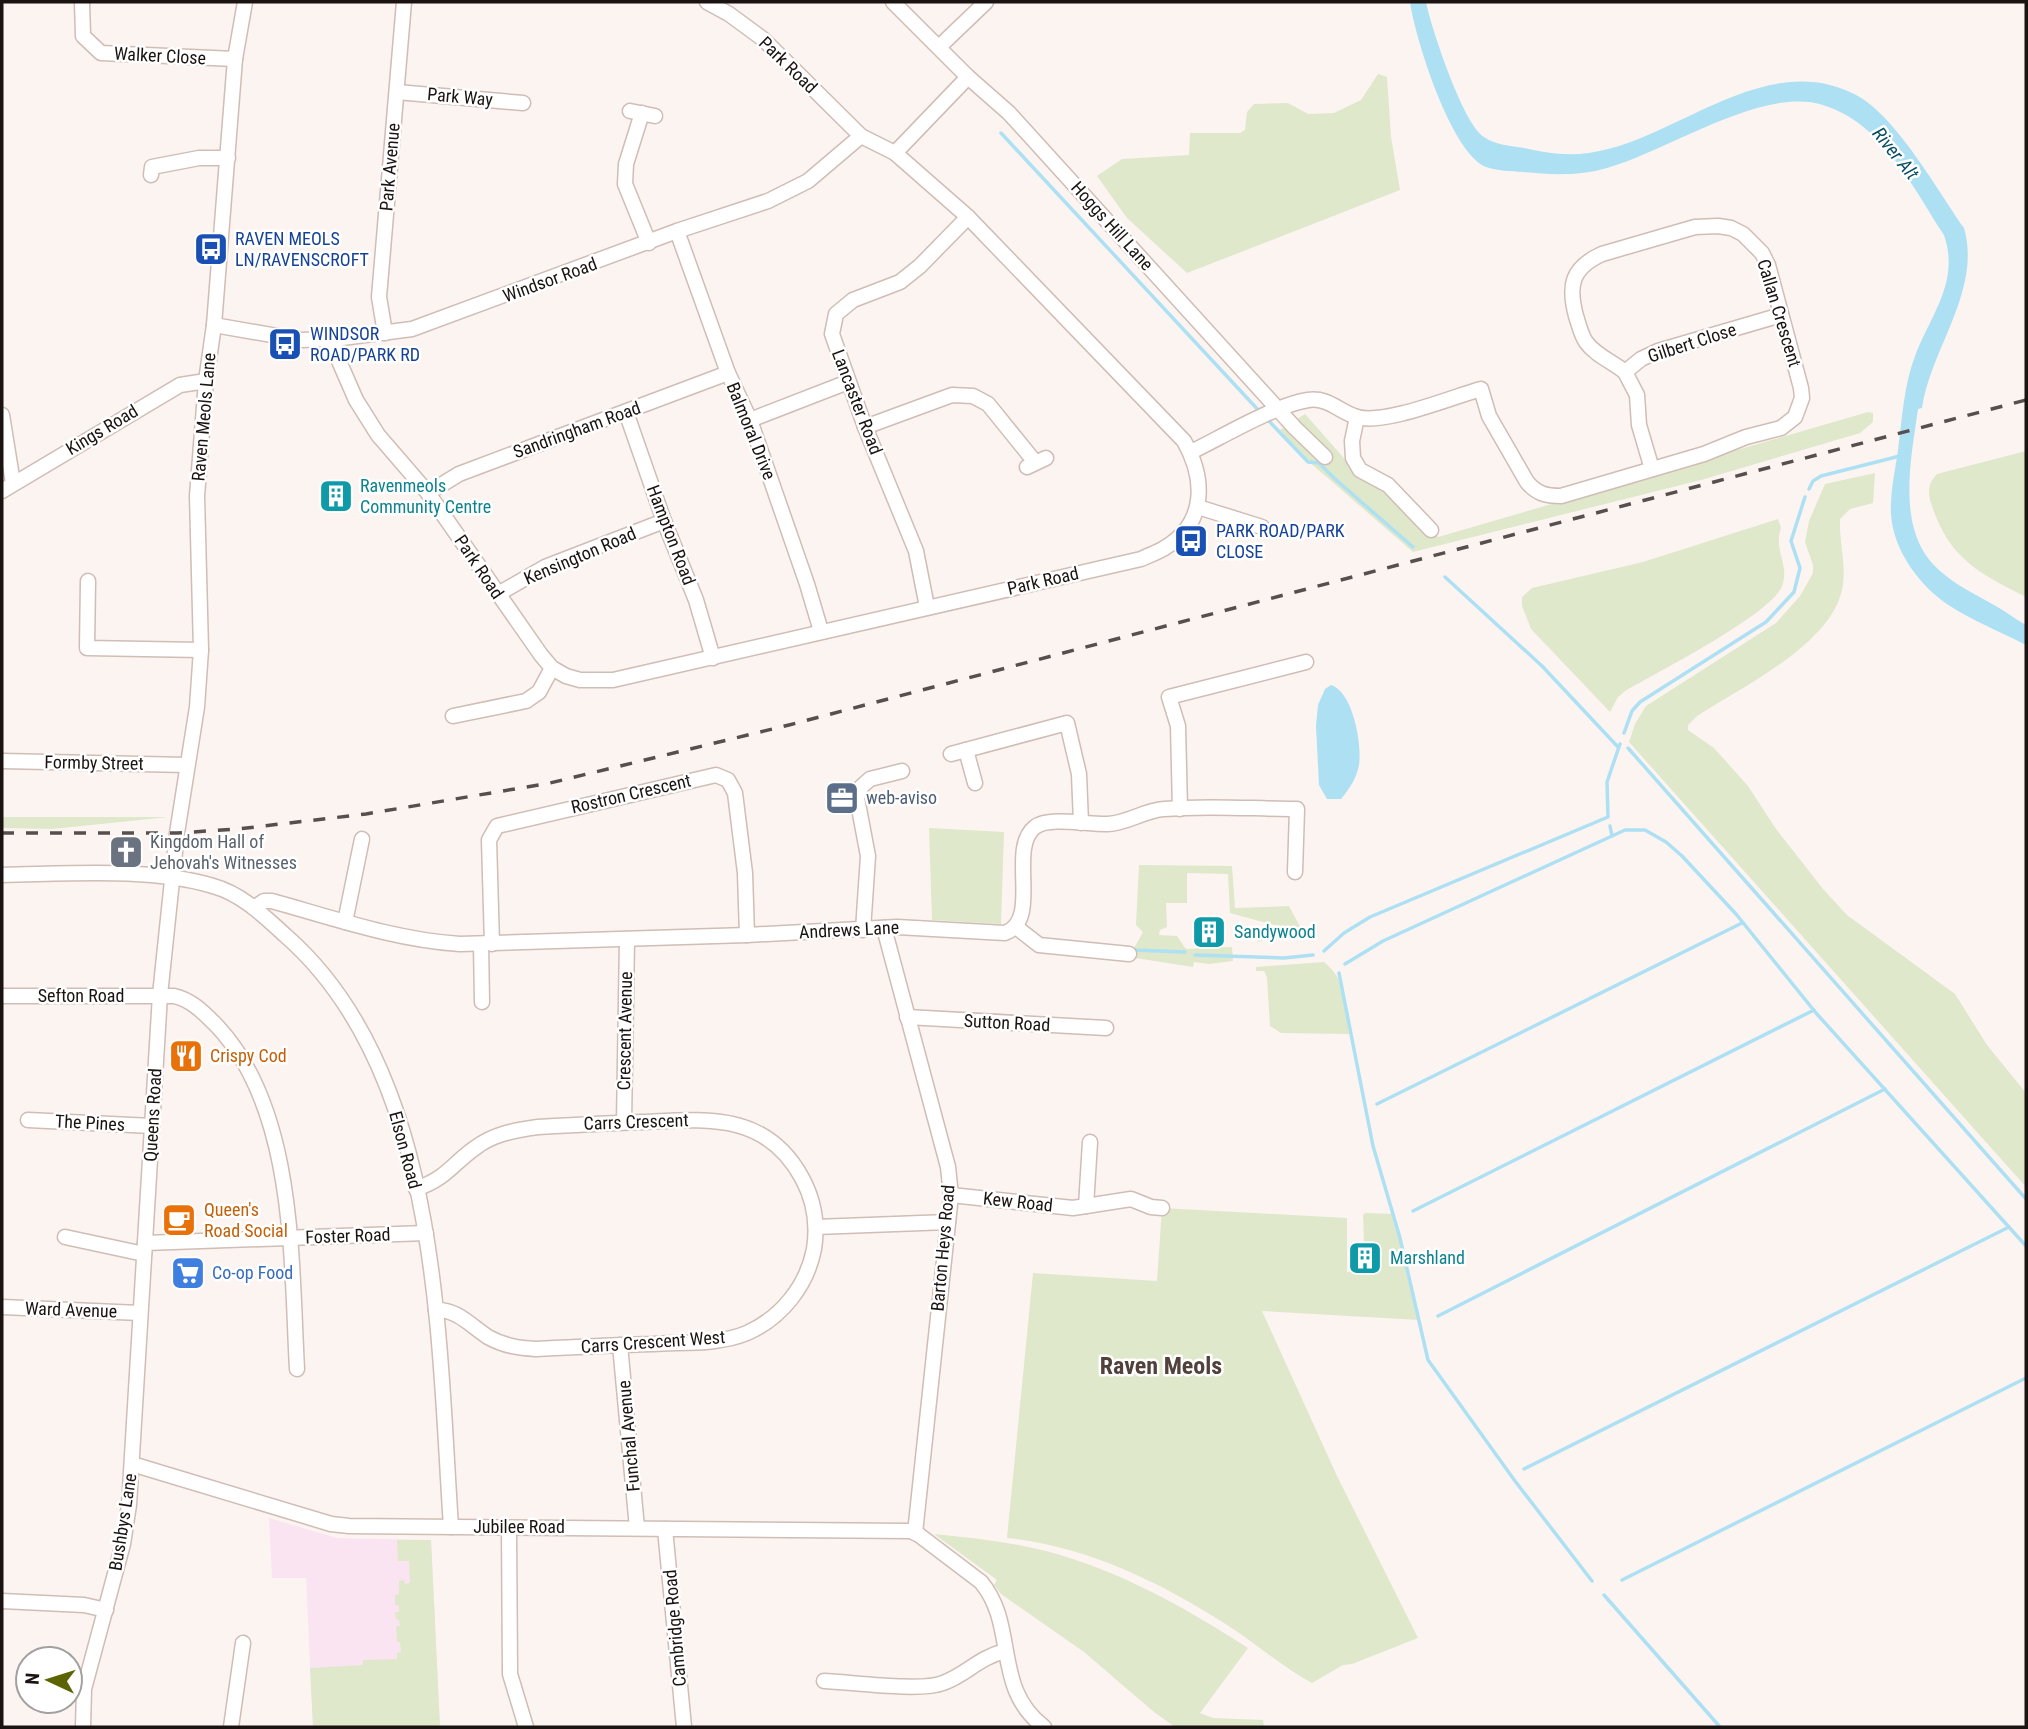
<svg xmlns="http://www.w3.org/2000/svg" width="2028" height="1729" font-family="'Roboto Condensed',sans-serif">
<rect width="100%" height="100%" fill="#fcf4f1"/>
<polygon fill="#fbe4f1" points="269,1518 337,1538 431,1540 440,1727 313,1727 306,1578 272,1578"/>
<g fill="#dfe8cb">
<polygon points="1378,74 1387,77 1391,137 1400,190 1187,273 1127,218 1097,176 1122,159 1189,155 1190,133 1240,133 1245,130 1247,112 1254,104 1288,103 1308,114 1334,113 1361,100"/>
<polygon points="1868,412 1873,413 1873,422 1860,433 1701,480 1413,552 1307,460 1280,430 1305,414 1351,466 1438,537"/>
<path d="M 2026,451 L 2026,597 C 1981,574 1951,560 1933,509 C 1928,496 1926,485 1937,474 Z"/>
<path d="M 1875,473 L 1873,503 L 1850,509 L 1840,519 C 1839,542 1847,567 1842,590 C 1830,645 1742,687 1697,716 L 1688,725 L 1688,730 L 1714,748 L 1748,786 L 1776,829 L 1823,889 L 1847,915 L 1955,994 L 1987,1045 L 2026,1093 L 2026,1187 L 1629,742 L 1635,724 L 1646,706 L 1776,623 L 1800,596 L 1813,573 L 1813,565 L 1805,542 L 1809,521 L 1825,484 Z"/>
<path d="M 1778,519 L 1781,528 C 1773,550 1790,565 1782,586 C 1772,614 1656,673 1625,691 L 1618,697 L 1610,712 L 1531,629 L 1522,606 L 1522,597 L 1532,588 L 1643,562 Z"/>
<polygon points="2,817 169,817 52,829 2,828"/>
<polygon points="929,828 1004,832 1001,924 932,920"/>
<polygon points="1139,865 1232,866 1235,908 1289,906 1305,936 1301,939 1275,936 1258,942 1257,939 1276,932 1278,926 1230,913 1228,874 1187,873 1187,903 1166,903 1167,927 1160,930 1159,935 1177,936 1186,949 1232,947 1233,961 1209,964 1194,962 1193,967 1129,957 1143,932 1136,925"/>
<path d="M 1324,962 C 1348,981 1345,1005 1349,1034 L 1281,1033 L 1270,1026 L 1267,977 L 1264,971 L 1256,971 L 1256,967 Z"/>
<path d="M 1162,1208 L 1347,1218 L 1347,1272 L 1370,1272 C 1372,1260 1378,1248 1364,1242 L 1363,1215 L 1365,1213 L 1393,1214 L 1419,1320 L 1262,1311 L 1337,1476 L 1418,1638 L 1352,1664 L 1343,1665 L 1312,1683 C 1281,1666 1254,1642 1224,1623 C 1158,1581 1085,1546 1007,1538 L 1033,1273 L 1157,1281 Z"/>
<path d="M 934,1534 C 973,1538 1012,1542 1050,1552 C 1122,1572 1186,1608 1248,1648 L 1200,1713 L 1213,1718 L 1263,1720 L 1264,1727 L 1175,1727 L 1154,1712 L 1084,1652 L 1001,1594 L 994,1585 L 997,1580 Z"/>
<polygon points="397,1540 431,1540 440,1727 313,1727 310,1668 363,1665 363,1660 397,1659 397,1653 401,1652 400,1642 397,1642 396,1626 400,1626 399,1620 396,1619 395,1612 399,1612 399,1606 395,1605 395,1595 399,1594 399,1581 404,1580 405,1584 410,1583 409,1561 398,1561"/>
</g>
<g fill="#ade0f3">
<path d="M 1410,2 L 1426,2 C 1431,27 1463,124 1484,137 C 1495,145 1511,146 1524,148 C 1553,155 1579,157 1608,149 C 1687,129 1773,49 1858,96 C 1897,118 1938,191 1964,228 C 1982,290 1931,348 1922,408 L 1918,409 C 1911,460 1895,531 1939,570 C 1955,585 1975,594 1994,605 C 2005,611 2015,619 2026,625 L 2026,645 C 2001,632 1973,621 1950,606 C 1920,587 1893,550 1891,514 C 1890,493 1895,471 1898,450 C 1902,419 1904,385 1915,356 C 1931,314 1960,282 1944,235 C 1912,186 1883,124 1823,105 C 1762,86 1668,151 1607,168 C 1580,176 1551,175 1523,172 C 1511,171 1497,171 1486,167 C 1451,153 1415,38 1410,2 Z"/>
<path d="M 1331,685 C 1353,692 1362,744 1359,765 C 1356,779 1350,788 1341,799 L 1327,799 L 1319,785 L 1316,726 L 1318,705 L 1325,689 Z"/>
</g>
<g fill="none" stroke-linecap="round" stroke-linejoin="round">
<g stroke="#ade0f3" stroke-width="3.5">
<polyline points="1001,133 1261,413"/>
<polyline points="1267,419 1308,462 1319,463 1335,479 1413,547"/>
<polyline points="1809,489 1813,481 1821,476 1900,456"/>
<polyline points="1445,577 1542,666 1618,747"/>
<polyline points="1624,733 1632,711 1640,702 1766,622 1794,592 1800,568 1791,541 1805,497"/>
<polyline points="1628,748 2026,1199"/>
<polyline points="1610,826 1612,836 1625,830 1645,830 1666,842 1682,856 1736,914 1816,1013 2026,1246"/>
<polyline points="1132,950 1185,952"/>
<polyline points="1324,951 1344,933 1370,917 1608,817 1607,782 1620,744"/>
<polyline points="1195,955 1284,958 1313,955"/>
<polyline points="1345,964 1383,941 1612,836"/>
<polyline points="1339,973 1373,1146 1400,1238 1428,1360 1515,1481 1592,1581"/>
<polyline points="1377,1104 1742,923"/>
<polyline points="1413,1211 1814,1010"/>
<polyline points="1438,1316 1885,1089"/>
<polyline points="1524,1469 2009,1227"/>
<polyline points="1622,1580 2026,1378"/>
<polyline points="1604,1595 1720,1727"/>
</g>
<g stroke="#d0bdb5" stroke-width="17">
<g id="minor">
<polyline points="82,2 83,36 101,53 235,59"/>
<polyline points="893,2 968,77 1009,113 1295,428 1325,457"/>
<polyline points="939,47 986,2"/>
<polyline points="397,92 523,103"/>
<polyline points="630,111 655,116"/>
<polyline points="642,113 626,164 625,184 649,243"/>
<polyline points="895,153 968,77"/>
<polyline points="151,175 152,167 199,158 228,158"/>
<polyline points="677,231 728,373 750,420 807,584 821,631"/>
<polyline points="214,325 300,340 334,339 412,329 677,231 768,201 808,181 861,136"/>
<polyline points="385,333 379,297 404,2"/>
<path d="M 334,339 L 339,361 L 356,400 L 378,435 L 428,493 L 541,655 L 552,668 L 566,676 L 580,680 L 613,680 L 1141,559 C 1149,555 1159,552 1166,547 C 1207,522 1205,478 1184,441 L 968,217 L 895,153 L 861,136 L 763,39 L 729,14 L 707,2"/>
<polyline points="626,412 664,521 696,600 713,658"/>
<polyline points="2,415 13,483"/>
<polyline points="1357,417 1352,441 1353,458 1360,470 1388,485 1431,530"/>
<polyline points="750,420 848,382"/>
<polyline points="865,427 952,395 973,396 988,404 1035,462"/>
<path d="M 1191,452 C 1222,437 1275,405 1308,400 C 1329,397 1339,412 1357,417 C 1385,425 1452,397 1481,389 L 1489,416 L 1527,482 C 1537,494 1546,496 1561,496 L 1704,454 L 1746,437 L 1781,428 L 1795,417 L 1802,398 L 1801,388 L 1768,265 L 1762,253 L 1743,234 L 1731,228 L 1718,226 L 1695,227 L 1602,254 C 1571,268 1568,286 1576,316 C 1579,325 1581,335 1586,342 C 1595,355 1613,362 1625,372"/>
<polyline points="1027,467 1046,458"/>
<polyline points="1652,469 1639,425 1637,395 1625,372 1641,359 1658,351 1781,315"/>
<polyline points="2,491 180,385 206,381"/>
<polyline points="428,493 459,474 728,373"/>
<polyline points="1198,507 1262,527"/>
<polyline points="88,581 87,648 201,650"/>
<polyline points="498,594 545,567 664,521"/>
<polyline points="927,607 916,551 865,427 832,334 836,314 853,300 900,282 920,266 968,217"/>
<polyline points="453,716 526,701 539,692 552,668"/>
<polyline points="966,750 975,783"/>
<polyline points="951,754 1067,723 1079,774 1081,823"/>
<polyline points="2,761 187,765"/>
<polyline points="1180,809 1178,726 1169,697 1306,662"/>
<path d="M 2,875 C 67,874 150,867 213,886 C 242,894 264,916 286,936 C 441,1072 438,1336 451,1527"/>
<path d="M 254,908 L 264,901 L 272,901 C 333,918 396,940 460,944 L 747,935 L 897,927 L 1005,933 C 1042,920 1007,848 1035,827 C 1049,816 1089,825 1108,824 C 1128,823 1145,810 1164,809 C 1208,805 1253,809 1297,809 L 1295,872"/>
<polyline points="345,922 362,839"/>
<polyline points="1016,927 1039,945 1129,954"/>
<polyline points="884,928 948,1167 951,1195 915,1533"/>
<polyline points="863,930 868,856 857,798 861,787 870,779 902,771"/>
<polyline points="481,944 482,1002"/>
<polyline points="492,944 489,840 497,826 716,775 728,780 735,793 745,873 747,935"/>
<path d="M 2,996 L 174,996 C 192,1000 204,1013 217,1026 C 296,1110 291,1262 297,1369"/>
<polyline points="907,1017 1106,1028"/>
<polyline points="28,1120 152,1126"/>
<polyline points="624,1122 627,939"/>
<path d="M 416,1189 C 447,1178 451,1165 475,1148 C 493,1134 515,1130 538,1127 C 573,1125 608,1123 643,1122 C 707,1119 766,1112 802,1178 C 814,1200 818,1224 814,1249 C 807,1286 781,1318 747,1333 C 718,1345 684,1342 653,1344 C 614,1345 575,1347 536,1349 C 519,1348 504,1346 488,1337 C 471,1326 457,1309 436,1310"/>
<polyline points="951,1195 1073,1208 1086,1206 1090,1142"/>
<polyline points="1086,1206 1131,1199 1151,1207 1162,1208"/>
<polyline points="816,1227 948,1222"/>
<polyline points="65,1237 144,1254"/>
<polyline points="145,1243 426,1233"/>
<polyline points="2,1307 140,1313"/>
<polyline points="620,1345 637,1528"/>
<path d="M 132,1464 L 331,1524 L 349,1526 L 911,1531 L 919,1535 L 981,1582 C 1018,1626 992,1688 1044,1727"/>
<polyline points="509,1528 510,1674 526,1727"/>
<polyline points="665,1529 684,1727"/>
<polyline points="2,1601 84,1605 106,1610"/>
<path d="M 824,1681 C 851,1682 921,1692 943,1683 C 967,1674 978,1658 1005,1651"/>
<polyline points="83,1727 84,1689 123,1544 129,1505 160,995 177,833 197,707 201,650 197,496 206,381 214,325 235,59 245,2"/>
<polyline points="231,1727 243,1643"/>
</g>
</g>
<use href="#minor" stroke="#fff" stroke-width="14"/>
<polyline stroke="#564f4d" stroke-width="3.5" stroke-dasharray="12 12" stroke-linecap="butt" points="2,833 177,833 238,829 366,814 550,783 789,725 2026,400"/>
</g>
<defs>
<g id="bus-square" transform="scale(1.75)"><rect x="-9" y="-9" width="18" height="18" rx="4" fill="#1a4fb4" stroke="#fff"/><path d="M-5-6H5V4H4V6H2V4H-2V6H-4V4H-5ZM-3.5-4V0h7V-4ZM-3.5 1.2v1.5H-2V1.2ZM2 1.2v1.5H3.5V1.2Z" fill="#fff"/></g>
<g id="building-square" transform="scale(1.75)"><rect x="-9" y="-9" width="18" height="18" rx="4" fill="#0f9aa8" stroke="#fff"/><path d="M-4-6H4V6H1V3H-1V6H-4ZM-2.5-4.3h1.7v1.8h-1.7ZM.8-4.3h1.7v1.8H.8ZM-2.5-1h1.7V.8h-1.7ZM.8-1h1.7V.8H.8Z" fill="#fff"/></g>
<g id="office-square" transform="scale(1.75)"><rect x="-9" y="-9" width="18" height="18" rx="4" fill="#5c6f8a" stroke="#fff"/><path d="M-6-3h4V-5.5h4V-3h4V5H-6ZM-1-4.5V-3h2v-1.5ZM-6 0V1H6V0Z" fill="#fff"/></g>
<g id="church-square" transform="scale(1.75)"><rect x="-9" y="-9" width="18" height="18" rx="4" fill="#6b7280" stroke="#fff"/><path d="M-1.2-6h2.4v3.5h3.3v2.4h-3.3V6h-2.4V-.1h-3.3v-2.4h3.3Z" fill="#fff"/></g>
<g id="restaurant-square" transform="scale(1.75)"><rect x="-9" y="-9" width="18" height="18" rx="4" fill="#e8710a" stroke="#fff"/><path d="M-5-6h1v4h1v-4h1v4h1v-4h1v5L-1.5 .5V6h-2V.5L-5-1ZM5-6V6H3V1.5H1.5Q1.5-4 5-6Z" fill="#fff"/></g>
<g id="cafe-square" transform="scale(1.75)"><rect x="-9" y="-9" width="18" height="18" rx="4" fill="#e8710a" stroke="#fff"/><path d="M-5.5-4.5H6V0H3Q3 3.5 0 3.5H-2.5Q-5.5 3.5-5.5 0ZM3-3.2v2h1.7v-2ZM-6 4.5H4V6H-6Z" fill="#fff"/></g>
<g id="supermarket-square" transform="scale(1.75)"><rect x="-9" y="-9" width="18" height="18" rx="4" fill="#3f7fe0" stroke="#fff"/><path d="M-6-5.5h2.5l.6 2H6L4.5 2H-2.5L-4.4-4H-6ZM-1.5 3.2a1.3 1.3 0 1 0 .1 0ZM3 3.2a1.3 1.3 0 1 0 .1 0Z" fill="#fff"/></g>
</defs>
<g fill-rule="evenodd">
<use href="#bus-square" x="211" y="249"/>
<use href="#bus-square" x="285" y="344"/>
<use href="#building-square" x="336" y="496"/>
<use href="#bus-square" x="1191" y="541"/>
<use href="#office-square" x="842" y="798"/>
<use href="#church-square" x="126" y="852"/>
<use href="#building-square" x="1209" y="932"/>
<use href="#restaurant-square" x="186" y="1056"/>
<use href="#cafe-square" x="179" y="1220"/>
<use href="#building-square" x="1365" y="1258"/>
<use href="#supermarket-square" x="188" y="1273"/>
</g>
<g text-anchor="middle" stroke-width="5" stroke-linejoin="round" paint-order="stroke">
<g font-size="18" fill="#1a1311" stroke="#fff">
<text transform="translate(160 56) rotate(3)" y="6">Walker Close</text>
<text transform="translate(788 65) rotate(44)" y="6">Park Road</text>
<text transform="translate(460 97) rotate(5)" y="6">Park Way</text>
<text transform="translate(390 167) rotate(-85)" y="6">Park Avenue</text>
<text transform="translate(1112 226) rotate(48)" y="6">Hoggs Hill Lane</text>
<text transform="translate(550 280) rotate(-20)" y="6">Windsor Road</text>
<text transform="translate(1779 313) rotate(73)" y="6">Callan Crescent</text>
<text transform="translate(1692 343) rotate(-18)" y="6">Gilbert Close</text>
<text transform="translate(857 402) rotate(69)" y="6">Lancaster Road</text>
<text transform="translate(204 417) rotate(-85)" y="6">Raven Meols Lane</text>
<text transform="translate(102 430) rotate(-31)" y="6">Kings Road</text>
<text transform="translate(577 430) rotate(-20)" y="6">Sandringham Road</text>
<text transform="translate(751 431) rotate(68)" y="6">Balmoral Drive</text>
<text transform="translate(671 535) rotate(69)" y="6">Hampton Road</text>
<text transform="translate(580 556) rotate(-23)" y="6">Kensington Road</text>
<text transform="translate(479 567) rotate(56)" y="6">Park Road</text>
<text transform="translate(1043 581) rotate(-13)" y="6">Park Road</text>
<text transform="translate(94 763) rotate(1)" y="6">Formby Street</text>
<text transform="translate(631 794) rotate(-13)" y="6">Rostron Crescent</text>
<text transform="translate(849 930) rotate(-3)" y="6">Andrews Lane</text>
<text x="81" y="1002">Sefton Road</text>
<text transform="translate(1007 1023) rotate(3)" y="6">Sutton Road</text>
<text transform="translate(625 1031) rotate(-89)" y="6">Crescent Avenue</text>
<text transform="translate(153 1115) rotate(-87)" y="6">Queens Road</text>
<text transform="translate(636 1122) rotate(-2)" y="6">Carrs Crescent</text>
<text transform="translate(90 1123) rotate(3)" y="6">The Pines</text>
<text transform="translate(405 1150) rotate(75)" y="6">Elson Road</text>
<text transform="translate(1018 1202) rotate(6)" y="6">Kew Road</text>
<text transform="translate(348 1236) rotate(-2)" y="6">Foster Road</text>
<text transform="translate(943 1248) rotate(-85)" y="6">Barton Heys Road</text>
<text transform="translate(71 1310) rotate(2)" y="6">Ward Avenue</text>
<text transform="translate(653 1342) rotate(-4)" y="6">Carrs Crescent West</text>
<text transform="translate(629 1436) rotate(-95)" y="6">Funchal Avenue</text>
<text transform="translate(123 1522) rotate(-81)" y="6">Bushbys Lane</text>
<text x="519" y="1533">Jubilee Road</text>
<text transform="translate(675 1628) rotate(-95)" y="6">Cambridge Road</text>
</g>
<g font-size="18" fill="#164399" stroke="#fff" text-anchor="start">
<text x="235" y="245">RAVEN MEOLS<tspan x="235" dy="21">LN/RAVENSCROFT</tspan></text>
<text x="310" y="340">WINDSOR<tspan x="310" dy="21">ROAD/PARK RD</tspan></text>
<text x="1216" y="537">PARK ROAD/PARK<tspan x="1216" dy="21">CLOSE</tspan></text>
</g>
<g font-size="18" fill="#0d838f" stroke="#fff" text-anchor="start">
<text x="360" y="492">Ravenmeols<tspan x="360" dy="21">Community Centre</tspan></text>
<text x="1234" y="938">Sandywood</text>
<text x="1390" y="1264">Marshland</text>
</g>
<g font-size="18" fill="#4e5e75" stroke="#fff" text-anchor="start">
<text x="866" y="804">web-aviso</text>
</g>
<g font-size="18" fill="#5b616d" stroke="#fff" text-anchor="start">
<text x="150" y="848">Kingdom Hall of<tspan x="150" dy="21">Jehovah's Witnesses</tspan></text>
</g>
<g font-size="18" fill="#c56008" stroke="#fff" text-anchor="start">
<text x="210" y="1062">Crispy Cod</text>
<text x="204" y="1216">Queen's<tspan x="204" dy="21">Road Social</tspan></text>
</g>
<g font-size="18" fill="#366cbe" stroke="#fff" text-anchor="start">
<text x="212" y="1279">Co-op Food</text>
</g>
<g font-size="19" font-style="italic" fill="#074e62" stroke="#fff">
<text transform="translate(1896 153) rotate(51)" y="7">River Alt</text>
</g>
<g font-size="24" font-weight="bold" fill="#52413b" stroke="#fff">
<text x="1161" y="1374">Raven Meols</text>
</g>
</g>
<rect width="2028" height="1729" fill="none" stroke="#1a1311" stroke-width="7"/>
<g transform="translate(49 1680) rotate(274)"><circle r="33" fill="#ffffff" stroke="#a3a1a0" stroke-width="2"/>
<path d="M0-5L12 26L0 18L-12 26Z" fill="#5c6402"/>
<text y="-10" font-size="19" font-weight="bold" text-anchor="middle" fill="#1a1311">N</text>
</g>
</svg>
